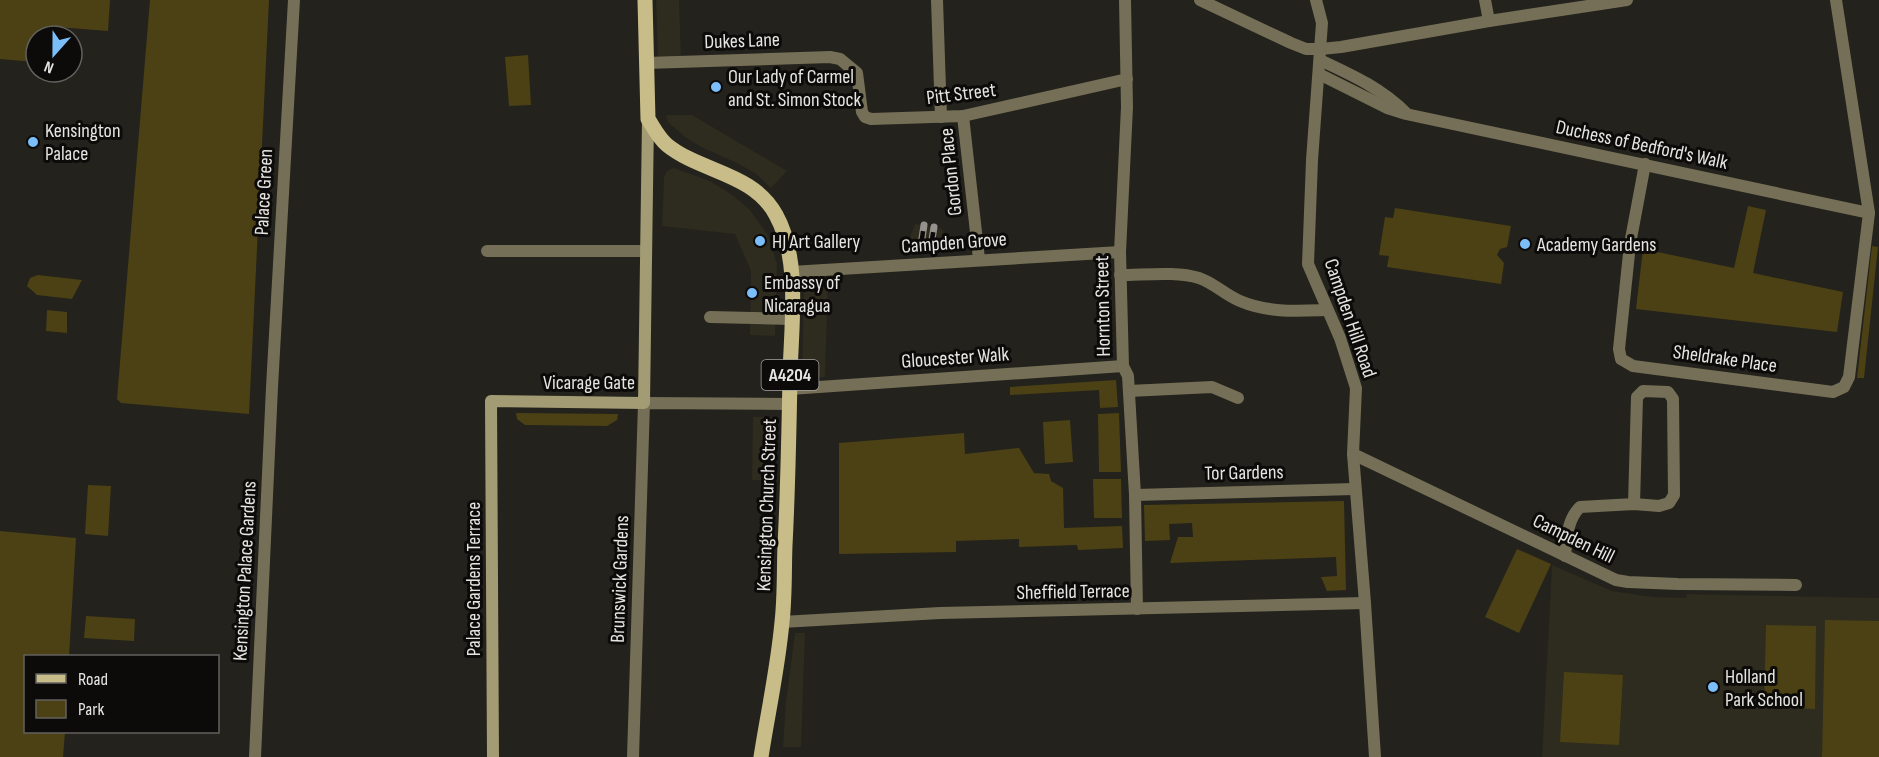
<svg xmlns="http://www.w3.org/2000/svg" width="1879" height="757" font-family="'Sofia Sans Condensed',sans-serif">
<rect width="100%" height="100%" fill="#23221c"/>
<g fill="#2e2b1f">
<polygon points="656,0 679,0 681,58 658,58"/>
<polygon points="666,115 692,115 787,171 771,188 755,173 737,163 701,147 685,137 668,122"/>
<polygon points="674,168 710,181 731,194 749,209 768,235 777,264 775,336 750,335 751,271 735,234 662,226 664,177 667,171"/>
<polygon points="915,224 942,229 945,236 940,247 913,244 910,237"/>
<polygon points="804,280 828,281 825,377 802,379"/>
<polygon points="753,417 776,417 774,481 752,480"/>
<polygon points="1552,565 1612,591 1653,597 1686,598 1687,594 1879,598 1879,757 1542,757"/>
<polygon points="795,633 805,633 801,747 783,747 786,702"/>
</g>
<g fill="#4b4114">
<polygon points="0,0 110,0 108,31 57,27 56,36 36,36 36,62 0,59"/>
<polygon points="150,0 269,0 249,414 121,403 117,399"/>
<polygon points="528,55 531,105 509,106 505,57"/>
<polygon points="1748,206 1766,210 1753,273 1843,292 1837,332 1636,309 1643,249 1734,268"/>
<polygon points="1395,208 1511,226 1507,247 1500,249 1497,255 1504,263 1501,284 1387,267 1389,256 1379,255 1385,217 1393,218"/>
<polygon points="1872,246 1878,247 1864,378 1857,378"/>
<polygon points="38,275 82,280 72,299 37,295 27,286 30,278"/>
<polygon points="47,310 67,312 67,333 46,331"/>
<polygon points="1116,380 1118,407 1100,408 1099,390 1010,395 1010,387"/>
<polygon points="516,413 618,414 617,420 607,426 525,425 517,419"/>
<polygon points="1119,413 1121,472 1099,472 1098,414"/>
<polygon points="1070,420 1073,462 1045,464 1043,422"/>
<polygon points="964,433 965,454 1019,448 1034,473 1049,474 1051,481 1063,488 1064,528 1122,526 1123,548 1078,550 1077,545 1019,547 1019,539 956,541 956,552 839,554 839,443"/>
<polygon points="1093,479 1121,479 1122,518 1094,518"/>
<polygon points="88,485 111,486 108,536 85,534"/>
<polygon points="1344,501 1346,590 1327,591 1321,577 1337,576 1336,557 1170,563 1178,537 1193,537 1192,523 1169,524 1170,540 1145,541 1144,505"/>
<polygon points="0,531 76,538 69,656 26,656 26,732 65,732 63,757 0,757"/>
<polygon points="1517,549 1551,564 1519,633 1485,617"/>
<polygon points="86,616 135,619 134,641 84,638"/>
<polygon points="1825,620 1879,621 1879,757 1822,757"/>
<polygon points="1766,625 1816,626 1815,709 1764,707"/>
<polygon points="1564,672 1623,675 1619,745 1560,742"/>
</g>
<g fill="none" stroke-linecap="round" stroke-linejoin="round">
<g stroke="#746f56" stroke-width="12">
<polyline points="937,0 941,117"/>
<polyline points="1125,0 1127,107 1120,252 1123,366 1128,376 1135,495 1137,609"/>
<polyline points="1485,0 1489,21"/>
<polyline points="1321,49 1341,47 1489,21 1627,0"/>
<path d="M 1320,60 C 1352,75 1381,88 1406,113"/>
<polyline points="646,63 830,57 840,59 857,73 862,112 865,117 871,119 963,116 1127,79"/>
<polyline points="1319,74 1387,108 1406,114 1869,213"/>
<polyline points="963,116 979,259"/>
<polyline points="1645,164 1630,244 1619,349 1621,359 1633,366 1833,392 1844,387 1849,377 1869,213 1836,0"/>
<polyline points="487,251 646,251"/>
<polyline points="791,272 1120,252"/>
<path d="M 1120,275 C 1144,275 1177,271 1199,278 C 1214,283 1225,295 1240,301 C 1268,313 1297,311 1326,310"/>
<polyline points="710,317 791,319"/>
<polyline points="790,389 1123,366"/>
<polyline points="1129,391 1212,387 1238,398"/>
<polyline points="1353,454 1616,580 1628,582 1678,584 1796,585"/>
<polyline points="1135,495 1355,489"/>
<path d="M 1565,556 C 1567,538 1567,520 1580,507 L 1634,504 L 1659,506 L 1669,503 L 1674,495 L 1673,399 L 1668,392 L 1643,391 L 1637,397 L 1634,504"/>
<polyline points="782,622 940,613 1365,603"/>
<polyline points="255,757 272,387 294,0"/>
<polyline points="633,757 644,403 790,404"/>
</g>
<g stroke="#746f56" stroke-width="12">
<polyline points="1200,0 1291,43 1306,49 1321,49"/>
<polyline points="1316,0 1322,23 1312,160 1308,264 1340,338 1356,388 1353,454 1365,603 1375,757"/>
</g>
<polyline stroke="#a39b73" stroke-width="12" points="493,757 491,401 644,403 648,119"/>
<path stroke="#c8bd89" stroke-width="15" d="M 645,0 L 648,119 C 654,128 658,137 667,145 C 700,172 754,173 776,215 C 801,260 791,326 790,376 C 789,432 788,488 785,545 C 784,570 785,596 782,622 C 778,667 768,712 761,757"/>
<g stroke="#93928d" stroke-width="7">
<g id="rail">
<polyline points="921,245 924,225"/>
<polyline points="931,246 934,227"/>
</g>
</g>
<use href="#rail" stroke="#0c0b09" stroke-width="4.5" stroke-dasharray="14" stroke-linecap="butt"/>
</g>
<g fill="#7cbef9" stroke="#0c0b09" stroke-width="2">
<circle cx="716" cy="87" r="6"/>
<circle cx="33" cy="142" r="6"/>
<circle cx="760" cy="241" r="6"/>
<circle cx="1525" cy="244" r="6"/>
<circle cx="752" cy="293" r="6"/>
<circle cx="1713" cy="687" r="6"/>
</g>
<g text-anchor="middle" stroke-width="6" stroke-linejoin="round" paint-order="stroke">
<rect fill="#0c0b09" stroke="#a5a4a0" stroke-width="1.5" x="761.5" y="360" width="57" height="30" rx="4.5"/>
<g font-size="18" font-weight="bold" fill="#e6e5e1">
<text x="790" y="381">A4204</text>
</g>
<g font-size="20" fill="#e6e5e1" stroke="#0c0b09">
<text transform="translate(742 40) rotate(-2)" y="7">Dukes Lane</text>
<text transform="translate(961 93) rotate(-7)" y="7">Pitt Street</text>
<text transform="translate(1642 144) rotate(12)" y="7">Duchess of Bedford's Walk</text>
<text transform="translate(950 172) rotate(-96)" y="7">Gordon Place</text>
<text transform="translate(263 192) rotate(-87)" y="7">Palace Green</text>
<text transform="translate(954 242) rotate(-4)" y="7">Campden Grove</text>
<text transform="translate(1102 306) rotate(-91)" y="7">Hornton Street</text>
<text transform="translate(1351 318) rotate(71)" y="7">Campden Hill Road</text>
<text transform="translate(955 357) rotate(-4)" y="7">Gloucester Walk</text>
<text transform="translate(1725 358) rotate(8)" y="7">Sheldrake Place</text>
<text x="589" y="389">Vicarage Gate</text>
<text transform="translate(1244 472) rotate(-1)" y="7">Tor Gardens</text>
<text transform="translate(766 505) rotate(-88)" y="7">Kensington Church Street</text>
<text transform="translate(1574 538) rotate(26)" y="7">Campden Hill</text>
<text transform="translate(244 571) rotate(-87)" y="7">Kensington Palace Gardens</text>
<text transform="translate(473 579) rotate(-90)" y="7">Palace Gardens Terrace</text>
<text transform="translate(619 579) rotate(-88)" y="7">Brunswick Gardens</text>
<text transform="translate(1073 591) rotate(-1)" y="7">Sheffield Terrace</text>
</g>
<g font-size="20" fill="#e6e5e1" stroke="#0c0b09" text-anchor="start">
<text x="728" y="83">Our Lady of Carmel<tspan x="728" dy="23">and St. Simon Stock</tspan></text>
<text x="45" y="137">Kensington<tspan x="45" dy="23">Palace</tspan></text>
<text x="772" y="248">HJ Art Gallery</text>
<text x="1537" y="251">Academy Gardens</text>
<text x="764" y="289">Embassy of<tspan x="764" dy="23">Nicaragua</tspan></text>
<text x="1725" y="683">Holland<tspan x="1725" dy="23">Park School</tspan></text>
</g>
</g>
<rect x="24" y="655" width="195" height="78" fill="#0c0b09" stroke="#63625f" stroke-width="1.5"/>
<rect x="36" y="674" width="30" height="9" fill="#c8bd89" stroke="#63625f" stroke-width="1.5"/>
<text x="78" y="685" font-size="18" fill="#e6e5e1">Road</text>
<rect x="36" y="700" width="30" height="18" fill="#4b4114" stroke="#63625f" stroke-width="1.5"/>
<text x="78" y="715" font-size="18" fill="#e6e5e1">Park</text>
<g transform="translate(54 54) rotate(201)"><circle r="28" fill="#0c0b09" stroke="#63625f" stroke-width="1.5"/>
<path d="M0-4.5L10 22L0 15L-10 22Z" fill="#7cbef9"/>
<text y="-9" font-size="16" font-weight="bold" text-anchor="middle" fill="#e6e5e1">N</text>
</g>
</svg>
